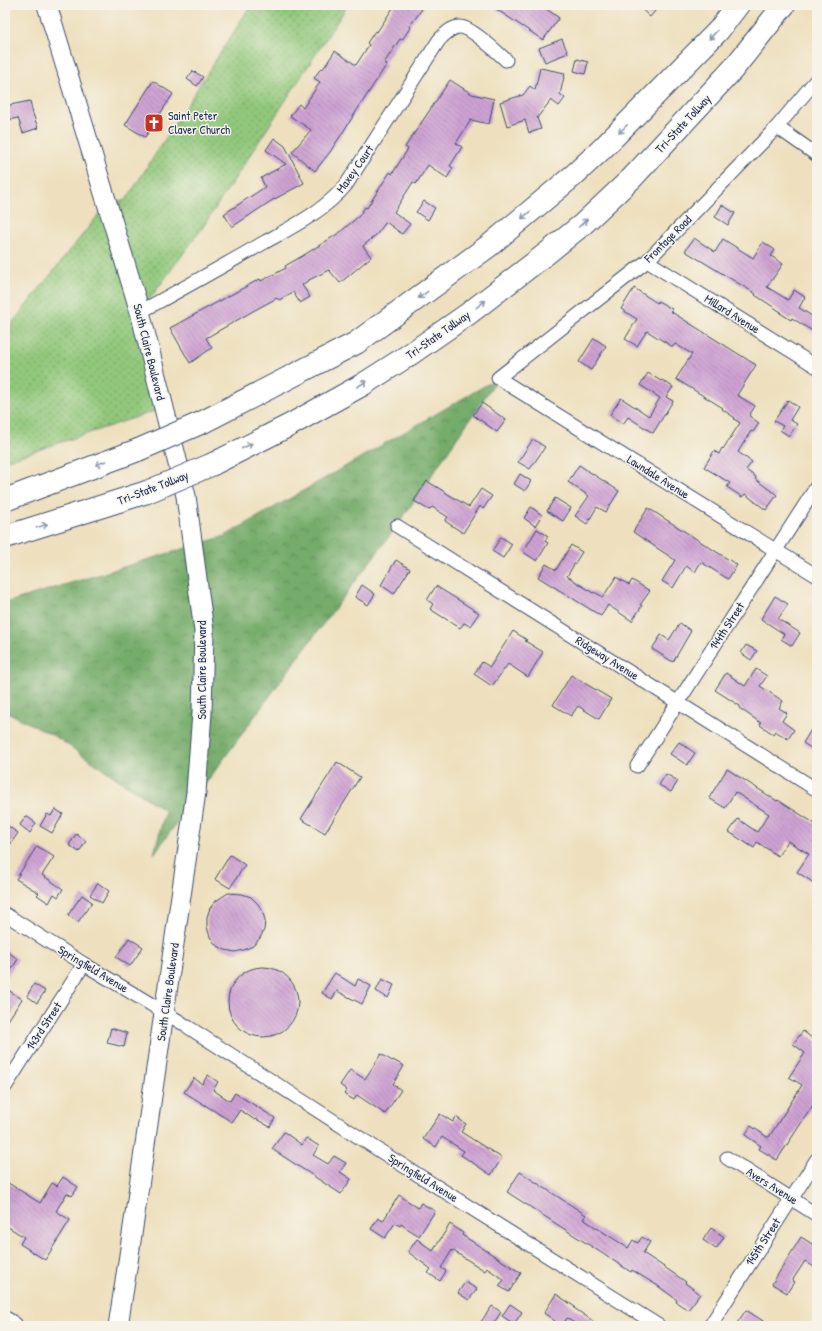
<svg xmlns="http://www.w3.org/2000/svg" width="822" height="1331" font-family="'Patrick Hand',sans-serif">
<defs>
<pattern id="grass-dots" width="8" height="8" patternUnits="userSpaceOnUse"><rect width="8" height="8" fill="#92c87b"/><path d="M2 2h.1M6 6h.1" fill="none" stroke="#76a368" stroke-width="1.8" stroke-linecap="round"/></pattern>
<pattern id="forest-crowns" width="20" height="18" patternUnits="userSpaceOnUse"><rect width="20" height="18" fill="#75ac6b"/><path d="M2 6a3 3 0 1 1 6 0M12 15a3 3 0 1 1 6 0" fill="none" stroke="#5f8c5b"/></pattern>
<pattern id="building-back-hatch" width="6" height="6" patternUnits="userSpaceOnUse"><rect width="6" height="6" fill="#cea2d3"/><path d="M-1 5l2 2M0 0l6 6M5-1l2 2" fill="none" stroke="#a684ae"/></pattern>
</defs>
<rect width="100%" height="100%" fill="#f7f3e8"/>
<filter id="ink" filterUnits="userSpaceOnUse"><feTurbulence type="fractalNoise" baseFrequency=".025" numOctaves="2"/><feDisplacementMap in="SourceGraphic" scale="8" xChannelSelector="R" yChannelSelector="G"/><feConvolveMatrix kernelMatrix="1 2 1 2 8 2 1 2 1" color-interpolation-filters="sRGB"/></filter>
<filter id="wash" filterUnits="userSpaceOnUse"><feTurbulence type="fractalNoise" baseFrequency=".012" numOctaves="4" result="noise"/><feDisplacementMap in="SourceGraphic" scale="16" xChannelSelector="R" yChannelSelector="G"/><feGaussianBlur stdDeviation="0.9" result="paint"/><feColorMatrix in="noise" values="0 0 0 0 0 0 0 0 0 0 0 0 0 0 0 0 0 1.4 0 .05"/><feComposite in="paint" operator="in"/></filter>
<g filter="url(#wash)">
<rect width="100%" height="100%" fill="#eee0be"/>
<polygon fill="url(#grass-dots)" stroke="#567c6c" points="251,5 348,5 203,227 140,312 164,408 5,461 5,332 107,204 126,200"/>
<polygon fill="url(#forest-crowns)" stroke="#486e64" points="498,378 397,526 302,652 154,854 165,811 56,737 5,711 5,603 225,536"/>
<g id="blocks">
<g fill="url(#building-back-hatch)">
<polygon points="395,5 425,5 409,27 410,28 402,40 400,39 384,63 387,64 330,152 315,171 292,152 311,130 290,116 299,104 303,108 320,82 314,78 321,68 323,69 335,51 356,65 369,45 367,43 375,31 377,32"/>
<polygon points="490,5 541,5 559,18 543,40"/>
<polygon points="637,5 660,5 650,17"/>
<polygon points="562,39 568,53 545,62 539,48"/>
<polygon points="577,59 588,62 585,74 574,71"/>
<polygon points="540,68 565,73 560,94 565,98 559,106 551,100 537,118 541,129 529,133 525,120 507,126 500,102 523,95 530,86 535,90"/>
<polygon points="193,71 203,77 197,86 187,79"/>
<polygon points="450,80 472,94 494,99 489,124 471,120 456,143 462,147 450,166 453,168 447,178 428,165 416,184 413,182 394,212 410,224 402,234 386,222 377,234 363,246 371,257 340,283 329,270 309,280 302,285 310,297 300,303 293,292 279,300 277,298 253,311 206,338 212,348 190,363 170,328 247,286 260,279 261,281 286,268 285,266 304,255 339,233 359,216 365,207 367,208 390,172 392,174 408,149 405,147"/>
<polygon points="153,81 173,94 145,137 125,125"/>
<polygon points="30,101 33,114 38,128 23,133 18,118 8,120 5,106"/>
<polygon points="274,138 285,146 304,183 271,201 232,227 224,214 265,187 261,178 286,164 266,150"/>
<polygon points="424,201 435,208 428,220 416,212"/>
<polygon points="722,205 735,213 728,225 715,217"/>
<polygon points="694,238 715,252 723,239 753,258 763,242 775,250 771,256 783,264 767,287 788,300 794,290 805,297 799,308 817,319 817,334 792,318 791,320 780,313 781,312 755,295 756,294 685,251"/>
<polygon points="634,288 657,303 658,301 672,309 670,311 756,365 737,395 755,406 749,416 759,423 753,432 751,431 738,452 752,462 746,470 756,477 755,479 777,495 766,510 745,494 742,497 727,487 730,483 704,467 714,451 719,454 722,448 723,449 740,423 734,419 735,418 722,409 723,408 676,379 692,354 675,344 673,347 647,331 637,346 625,339 637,319 621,309"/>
<polygon points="594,338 606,346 591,370 579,362"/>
<polygon points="648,373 661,381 662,380 673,387 666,397 673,401 653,433 628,417 623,424 610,415 621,398 649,416 660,398 640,385"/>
<polygon points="788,400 798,407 790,420 797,424 789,436 780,430 783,426 774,421"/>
<polygon points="482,403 506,420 497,432 473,415"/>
<polygon points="533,439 545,447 530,469 518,462"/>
<polygon points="579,465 619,491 606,512 597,507 587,524 575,516 589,496 568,482"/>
<polygon points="520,474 531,481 525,491 514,484"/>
<polygon points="427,481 469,507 481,489 492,496 483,509 480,506 463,533 445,521 448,517 432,507 429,510 414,501"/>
<polygon points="555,498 571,508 563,521 547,511"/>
<polygon points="531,507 542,515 535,526 524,518"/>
<polygon points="648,508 737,565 728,579 701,562 695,572 686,566 673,588 662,581 675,560 633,532"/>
<polygon points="537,529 548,536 545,541 548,543 537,561 523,552"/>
<polygon points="501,537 512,544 503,558 492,551"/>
<polygon points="571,545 582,552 567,576 593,593 594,592 603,597 616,577 629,585 632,580 650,591 640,605 642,606 632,621 608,605 601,616 538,577 546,564 556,570"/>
<polygon points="396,560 410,569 394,594 381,585"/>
<polygon points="362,585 375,594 368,605 355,597"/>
<polygon points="436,586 479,613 470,626 464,623 460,628 430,609 433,604 427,600"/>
<polygon points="775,596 788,604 778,619 800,633 792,646 781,639 784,634 761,619"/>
<polygon points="680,623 691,631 673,662 652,649 661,635 669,640"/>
<polygon points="513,631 527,640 525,641 543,652 528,677 508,664 492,686 474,674 482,662 490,667"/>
<polygon points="746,645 757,651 751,660 741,653"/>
<polygon points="756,669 767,676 760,686 783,701 779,708 787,713 782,721 794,730 788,739 775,731 773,734 760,725 761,723 739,708 740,706 715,690 726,673 745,686"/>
<polygon points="571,675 611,699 599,719 578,706 571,716 553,705"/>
<polygon points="817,720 817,752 803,743"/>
<polygon points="679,742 695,753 687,765 670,754"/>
<polygon points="337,762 360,777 325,833 301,819"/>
<polygon points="727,769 777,801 778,800 817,825 817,885 797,872 809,854 788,841 778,856 757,842 754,848 729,832 738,819 757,832 769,814 735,792 725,808 709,798"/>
<polygon points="666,774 678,781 671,792 659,785"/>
<polygon points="55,809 63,814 52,833 40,826 47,814 51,816"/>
<polygon points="26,816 36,823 30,833 20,825"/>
<polygon points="5,824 18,833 5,852"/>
<polygon points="76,834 86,841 79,852 69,845"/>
<polygon points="37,846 54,857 42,875 63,889 58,897 54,894 49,903 37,895 39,893 16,879"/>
<polygon points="230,855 245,865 230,888 215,879"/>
<polygon points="98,883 109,891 102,903 90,895"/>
<polygon points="228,893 242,894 251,897 258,904 263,912 265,921 264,930 260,938 253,946 244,950 235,952 225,950 216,945 210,937 207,927 207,917 210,908 216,901"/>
<polygon points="82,895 92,902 78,922 68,915"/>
<polygon points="129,938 143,947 130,966 116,957"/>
<polygon points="5,950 18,959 5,980"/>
<circle cx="263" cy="1002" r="35"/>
<polygon points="335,973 355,986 358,979 371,986 362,1004 337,991 332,999 322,993"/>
<polygon points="382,979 394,985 388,998 376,991"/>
<polygon points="34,984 45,991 37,1003 27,996"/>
<polygon points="5,988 22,999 5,1025"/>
<polygon points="111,1028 127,1033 124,1047 107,1043"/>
<polygon points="803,1031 817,1042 817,1099 777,1160 759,1149 761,1146 745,1135 751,1126 767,1137 769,1137 802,1085 789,1077 805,1053 793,1044"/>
<polygon points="381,1054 392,1061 393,1060 404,1066 393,1084 401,1090 385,1114 357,1095 354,1100 344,1094 347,1090 340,1085 350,1070 365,1079"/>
<polygon points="208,1075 218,1082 213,1090 230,1101 235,1093 275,1118 270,1127 256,1119 255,1120 240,1110 232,1122 184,1092 194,1078 202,1084"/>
<polygon points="440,1114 453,1122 456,1117 466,1124 461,1132 502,1158 491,1175 461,1155 464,1151 442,1137 436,1147 423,1139"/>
<polygon points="284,1132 302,1145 306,1138 319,1146 313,1155 328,1164 334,1156 346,1163 340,1172 351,1179 341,1194 272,1149"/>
<polygon points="520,1172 586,1215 583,1219 628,1248 633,1240 638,1243 642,1237 650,1242 643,1253 673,1273 686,1282 685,1283 700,1294 688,1310 676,1302 677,1300 658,1286 632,1270 631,1272 507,1192"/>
<polygon points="63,1177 78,1187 72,1196 67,1193 56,1211 70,1220 45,1260 20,1244 24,1237 5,1225 5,1181 40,1203 52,1183 57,1186"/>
<polygon points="399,1195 418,1208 421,1203 435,1211 419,1236 401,1224 400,1226 395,1223 385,1238 371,1229 378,1218 383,1221"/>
<polygon points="450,1224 463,1233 462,1235 521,1273 509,1292 499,1286 504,1280 487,1268 485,1271 452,1250 441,1268 446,1271 440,1281 428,1273 431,1269 408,1252 417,1239 433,1251"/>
<polygon points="711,1228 724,1237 716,1249 703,1240"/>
<polygon points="801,1237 817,1247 817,1269 805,1261 792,1281 794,1282 787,1293 772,1284"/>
<polygon points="465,1282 477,1289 469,1300 458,1293"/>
<polygon points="556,1294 575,1307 574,1308 600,1326 578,1326 567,1318 562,1326 552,1326 555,1321 544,1313"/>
<polygon points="510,1304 522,1312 514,1324 502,1316"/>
<polygon points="492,1306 501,1312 492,1326 478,1326"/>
<polygon points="746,1310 771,1326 735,1326"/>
</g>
</g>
</g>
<g filter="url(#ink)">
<use href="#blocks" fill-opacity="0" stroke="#3b4a6c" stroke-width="1"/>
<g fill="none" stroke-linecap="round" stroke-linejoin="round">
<g stroke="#3b4a6c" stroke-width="15">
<g id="street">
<polyline points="817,79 777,127 647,261 498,378 817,576"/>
<polyline points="777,127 817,155"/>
<polyline points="647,261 817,367"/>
<path d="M 140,312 C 182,289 223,266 265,242 C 294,226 324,211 346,185 L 439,40 C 445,34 451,27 460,27 C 471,27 498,53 506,60"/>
<polyline points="397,526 817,790"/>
<polyline points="637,766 817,486"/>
<polyline points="5,914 84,964 182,1023"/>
<polyline points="188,1027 388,1156 659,1326"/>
<polyline points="5,1087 84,964"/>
<polyline points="727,1158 817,1215"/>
<polyline points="710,1326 817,1159"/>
</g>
</g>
<g stroke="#3b4a6c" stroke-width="21">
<g id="secondary">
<polyline points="47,5 140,312 186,496 204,631 202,713 196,792 128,1262 118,1326"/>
<polyline points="5,1321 13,1326"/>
</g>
</g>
<g stroke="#3b4a6c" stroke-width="24">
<g id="highway">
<polyline points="203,422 356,343 490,245 574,175 603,148 718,31 738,5"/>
<polyline points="213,464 290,425 362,385 409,355 468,314 546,254 583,224 632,178 733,69 784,5"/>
<polyline points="5,500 138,450"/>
<polyline points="5,537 147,492"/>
</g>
</g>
<use href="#street" stroke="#fff" stroke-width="13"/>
<use href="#secondary" stroke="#fff" stroke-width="19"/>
<use href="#highway" stroke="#fff" stroke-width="22"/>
<g stroke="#3b4a6c" stroke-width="24" stroke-linecap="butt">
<g id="highway-bridge">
<polyline points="138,450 203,422"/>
<polyline points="147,492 213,464"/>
</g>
</g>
<use href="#highway-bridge" stroke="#fff" stroke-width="22"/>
</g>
<defs><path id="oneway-shaft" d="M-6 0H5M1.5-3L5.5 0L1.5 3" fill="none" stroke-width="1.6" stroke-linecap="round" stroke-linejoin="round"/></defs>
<g stroke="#8d97ae">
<use href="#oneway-shaft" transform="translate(713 35) rotate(133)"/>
<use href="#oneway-shaft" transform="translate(623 129) rotate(135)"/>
<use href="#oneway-shaft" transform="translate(526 215) rotate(140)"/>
<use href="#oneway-shaft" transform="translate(583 223) rotate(-42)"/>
<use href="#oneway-shaft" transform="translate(423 295) rotate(144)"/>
<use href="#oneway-shaft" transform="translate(481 304) rotate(-38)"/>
<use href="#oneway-shaft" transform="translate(362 384) rotate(-30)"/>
<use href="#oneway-shaft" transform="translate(247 446) rotate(-27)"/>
<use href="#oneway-shaft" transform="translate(101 463) rotate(159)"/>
<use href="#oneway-shaft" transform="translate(42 526) rotate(-18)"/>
</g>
</g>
<defs>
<g id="church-square" transform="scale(1)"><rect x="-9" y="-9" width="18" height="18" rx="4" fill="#c8321e" stroke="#f7f3e8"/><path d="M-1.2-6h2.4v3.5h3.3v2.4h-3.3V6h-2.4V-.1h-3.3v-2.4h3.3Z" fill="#fff"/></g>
</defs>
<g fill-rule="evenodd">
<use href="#church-square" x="154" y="123"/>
</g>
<g text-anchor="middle" stroke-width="3" stroke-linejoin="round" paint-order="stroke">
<g font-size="12" fill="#1b2f5e" stroke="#f7f3e8" text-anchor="start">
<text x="168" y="120">Saint Peter<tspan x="168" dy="14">Claver Church</tspan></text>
</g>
<g font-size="12" fill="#1b2f5e" stroke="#f7f3e8">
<text transform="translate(683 124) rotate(-47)" y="4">Tri-State Tollway</text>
<text transform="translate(355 169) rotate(-55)" y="4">Maxey Court</text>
<text transform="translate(668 239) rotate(-45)" y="4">Frontage Road</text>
<text transform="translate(732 314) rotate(32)" y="4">Millard Avenue</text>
<text transform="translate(438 335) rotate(-35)" y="4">Tri-State Tollway</text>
<text transform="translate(149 352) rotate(76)" y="4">South Claire Boulevard</text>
<text transform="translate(658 477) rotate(32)" y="4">Lawndale Avenue</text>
<text transform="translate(153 488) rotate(-21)" y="4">Tri-State Tollway</text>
<text transform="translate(727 626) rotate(-57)" y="4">144th Street</text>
<text transform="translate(607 658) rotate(32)" y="4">Ridgeway Avenue</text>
<text transform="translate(202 670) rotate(-90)" y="4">South Claire Boulevard</text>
<text transform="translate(93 969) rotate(31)" y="4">Springfield Avenue</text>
<text transform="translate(168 992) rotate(-82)" y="4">South Claire Boulevard</text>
<text transform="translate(44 1026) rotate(-57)" y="4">143rd Street</text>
<text transform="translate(423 1178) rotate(32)" y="4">Springfield Avenue</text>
<text transform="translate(772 1186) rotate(32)" y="4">Avers Avenue</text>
<text transform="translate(763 1242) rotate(-57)" y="4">145th Street</text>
</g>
</g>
<rect width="822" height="1331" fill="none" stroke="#f7f3e8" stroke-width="20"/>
</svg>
